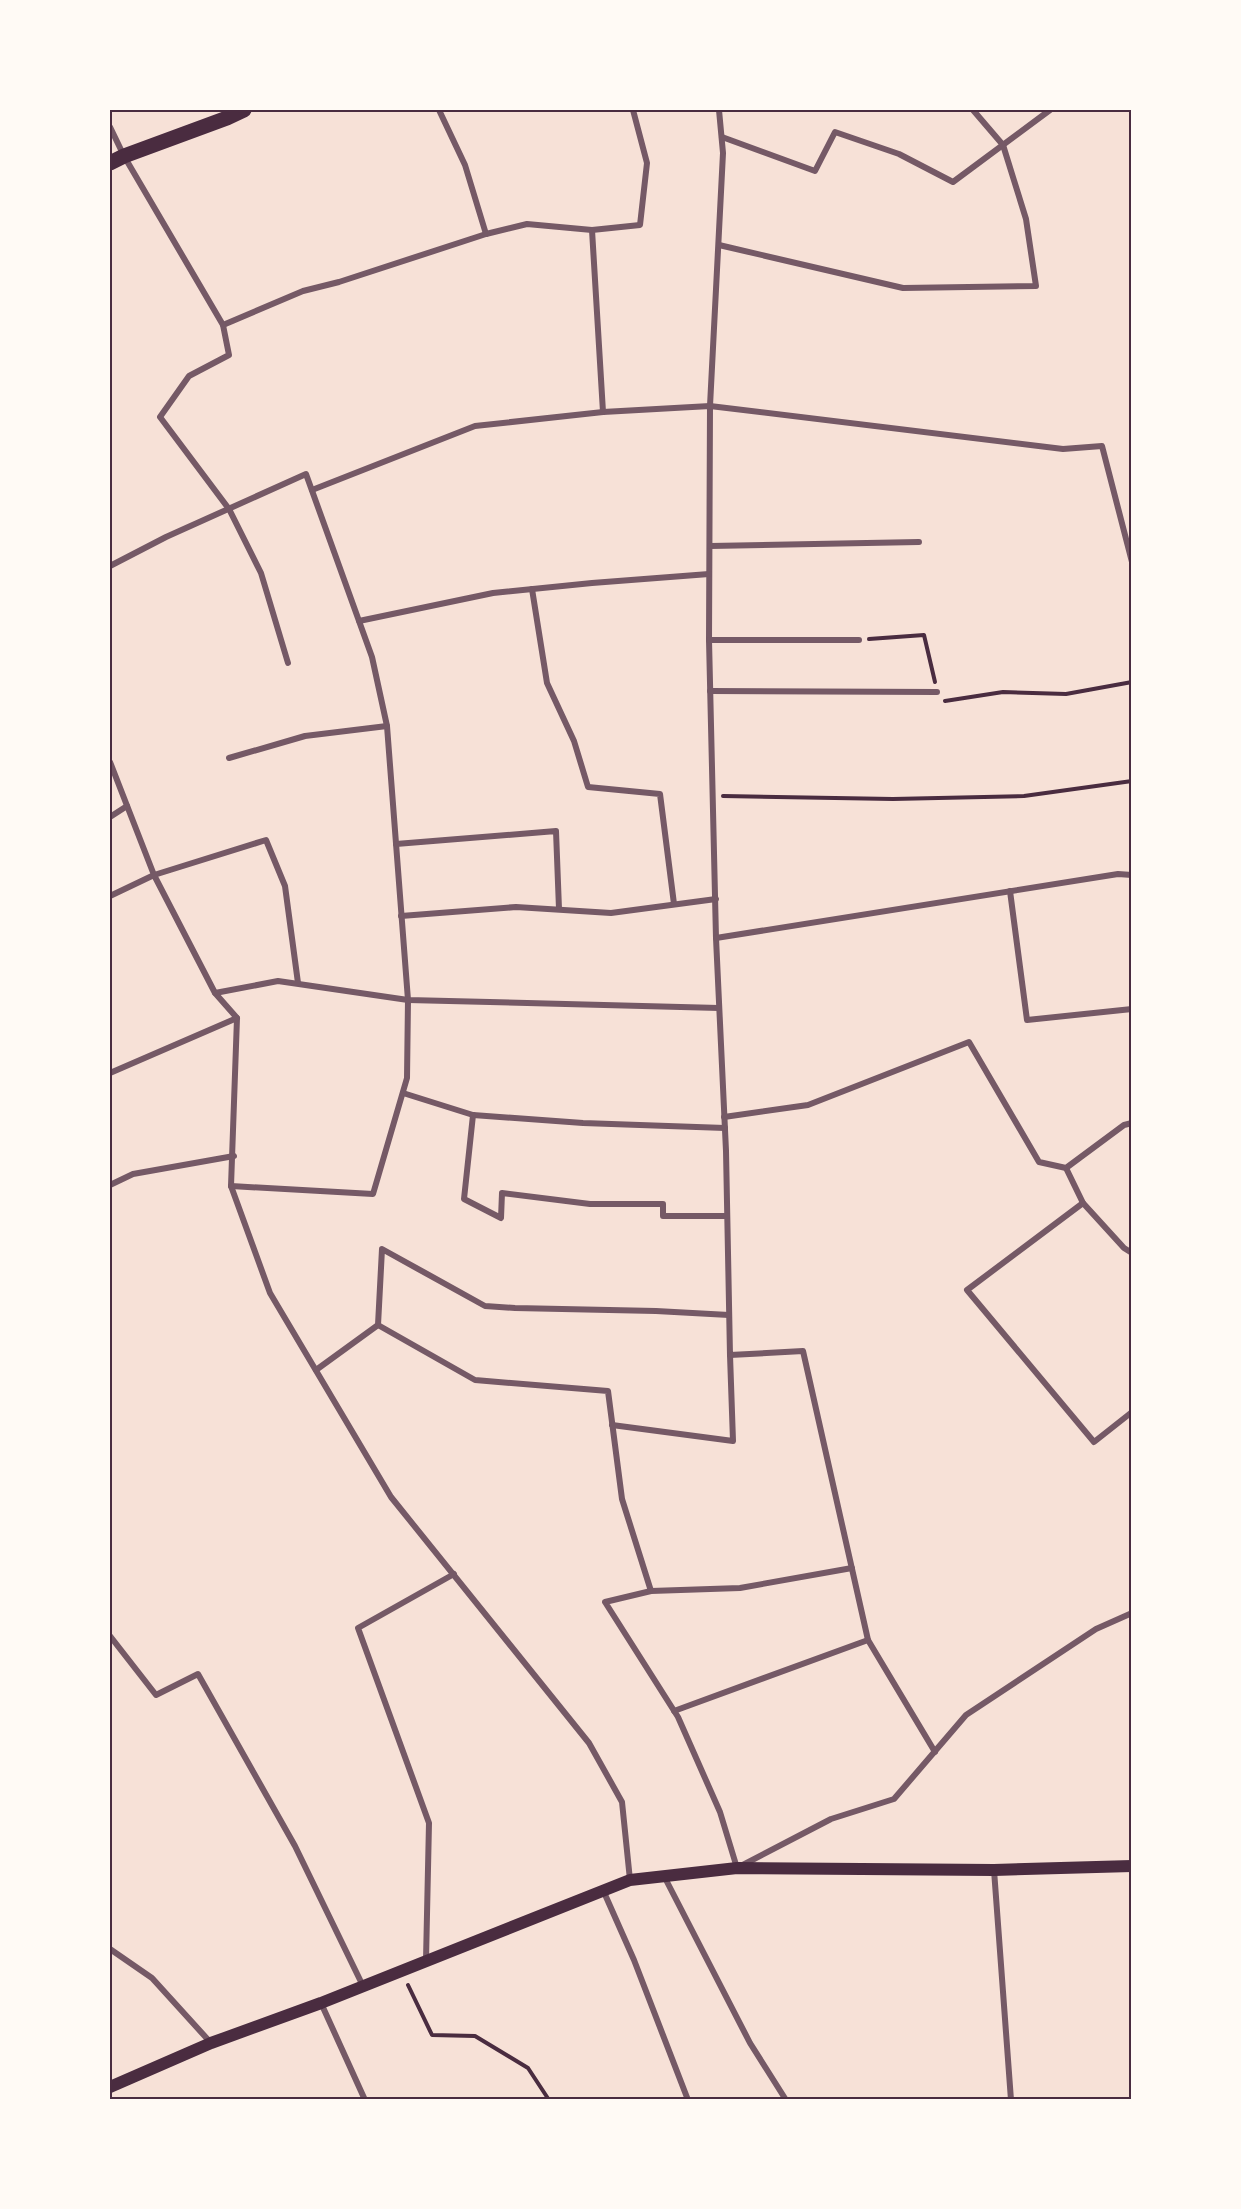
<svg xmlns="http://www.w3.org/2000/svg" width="1241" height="2209" font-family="Roboto,sans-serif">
<rect width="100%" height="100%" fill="#f7e1d7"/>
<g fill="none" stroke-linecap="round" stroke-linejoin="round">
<g stroke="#4a2c40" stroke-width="4">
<polyline points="869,639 924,635 935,682"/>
<polyline points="945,701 1003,692 1066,694 1132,682"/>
<polyline points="723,796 893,799 1024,796 1132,781"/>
<polyline points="408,1985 432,2035 475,2036 528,2068 549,2100"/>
</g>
<g stroke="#755966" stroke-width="6">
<polyline points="439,110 465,165 486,234"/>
<polyline points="719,110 723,153 710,406 709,640 716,938 726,1151 730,1355 803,1351 868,1640 935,1752"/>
<polyline points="110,127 124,156 223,325 303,291 339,282 486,234 527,224 592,230"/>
<polyline points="722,137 815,171 835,132 899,154 953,182 1050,110"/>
<polyline points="719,245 903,288 1036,286 1026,219 1003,145 973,110"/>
<polyline points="223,325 229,355 189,376 160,417 229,509 261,573 288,663"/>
<polyline points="603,412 592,230 640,225 647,163 633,110"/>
<polyline points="312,490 475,426 603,412 710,406 1063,449 1102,446 1132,562"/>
<polyline points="710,546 919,542"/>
<polyline points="110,566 166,537 306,474 372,657 387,726 408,1000 407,1078 373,1194 231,1186"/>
<polyline points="532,589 547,683 574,741 588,787 660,794 674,904"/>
<polyline points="359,621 493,593 592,583 709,574"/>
<polyline points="709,640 859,640"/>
<polyline points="710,691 937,692"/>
<polyline points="229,758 305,736 387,726"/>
<polyline points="110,762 154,875 215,993 237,1018 231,1186 270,1293 391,1497 589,1743 622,1802 630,1880"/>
<polyline points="110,817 127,806"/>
<polyline points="396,844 556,831 559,909"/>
<polyline points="1010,891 1027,1020 1132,1009"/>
<polyline points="110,896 154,875 266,840 285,886 298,983"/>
<polyline points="401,916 516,907 611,913 716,899"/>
<polyline points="716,938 1118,874 1132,875"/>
<polyline points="215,993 278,981 408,1000 719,1008"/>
<polyline points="110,1073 237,1018"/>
<polyline points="403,1093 473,1115 583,1123 725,1128"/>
<polyline points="473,1115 464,1199 501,1218 502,1193 590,1204 663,1204 663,1216 727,1216"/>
<polyline points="724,1117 808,1105 969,1042 1039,1162 1066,1168 1124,1125 1132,1123"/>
<polyline points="1066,1168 1083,1203 1124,1248 1132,1253"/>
<polyline points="110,1185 133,1174 234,1156"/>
<polyline points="1083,1203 967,1290 1094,1442 1132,1412"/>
<polyline points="378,1325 475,1380 608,1391 622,1499 651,1591"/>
<polyline points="316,1370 378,1325 382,1249 485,1306 515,1308 656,1311 729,1315"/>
<polyline points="612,1425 733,1441 730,1355"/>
<polyline points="852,1568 740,1588 651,1591 605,1602 678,1717 720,1812 737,1868 831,1819 894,1799 966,1715 1096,1629 1132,1613"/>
<polyline points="110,1636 156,1695 198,1674 295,1846 363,1986"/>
<polyline points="674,1711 868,1640"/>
<polyline points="994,1870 1011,2100"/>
<polyline points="664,1876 750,2043 786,2100"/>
<polyline points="603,1890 634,1960 688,2100"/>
<polyline points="110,1949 152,1978 211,2043"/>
<polyline points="426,1960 429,1823 358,1628 454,1574"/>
<polyline points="321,2003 365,2100"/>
</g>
<polyline stroke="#4a2c40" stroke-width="12" points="110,2087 211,2043 321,2003 630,1880 737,1868 994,1870 1132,1866"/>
<polyline stroke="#4a2c40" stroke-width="15" points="110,163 124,156 227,118 244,110"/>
</g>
<rect width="1241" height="2209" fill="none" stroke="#fffaf5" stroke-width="222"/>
<rect x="111" y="111" width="1019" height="1987" fill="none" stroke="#4a2c40" stroke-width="2"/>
</svg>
